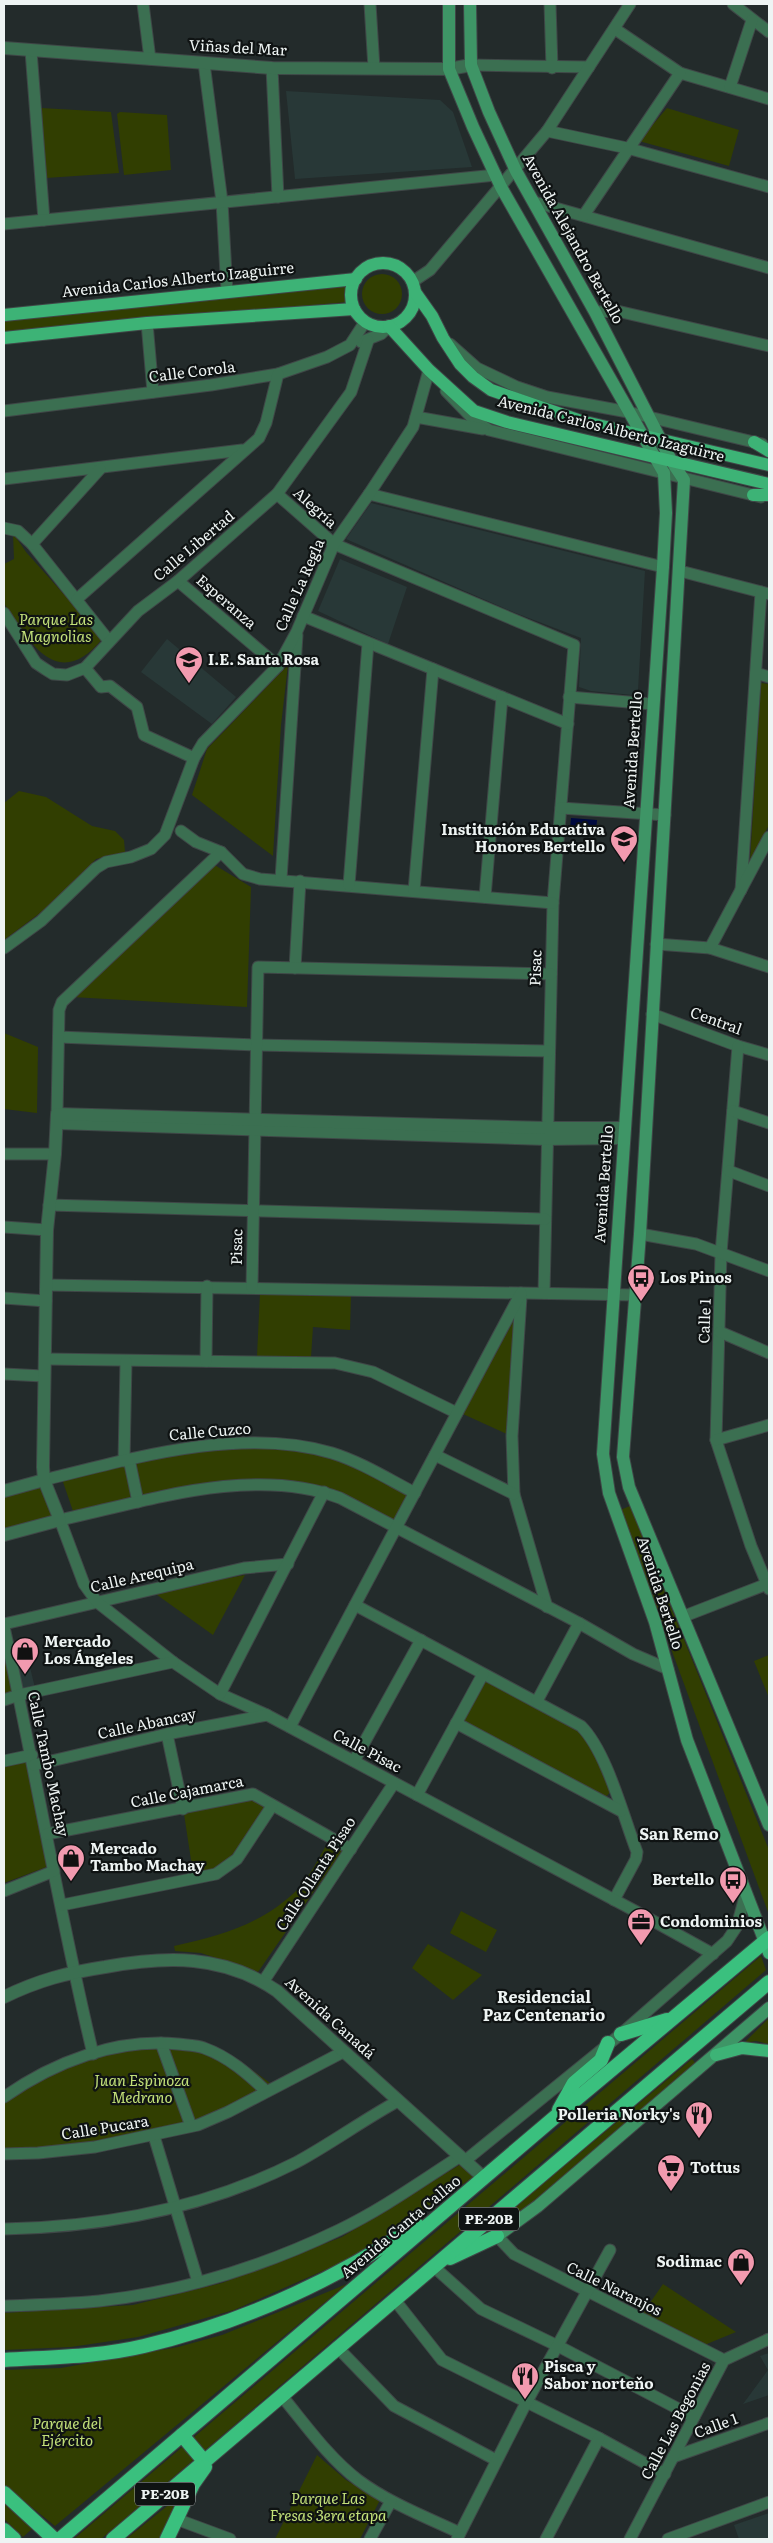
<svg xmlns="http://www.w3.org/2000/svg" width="773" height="2543" font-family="Literata,serif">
<rect width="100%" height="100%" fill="#232b2b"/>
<g fill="#283837">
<polygon points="286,91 440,100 453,112 472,167 295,179"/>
<polygon points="371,503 645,571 638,690 633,695 591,691 579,687 581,638 513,612 346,539"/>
<polygon points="340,559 407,587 388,644 318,611"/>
<polygon points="167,639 236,697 212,724 141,672"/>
<polygon points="28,1659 35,1688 21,1690 15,1661"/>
<polygon points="769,2353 769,2395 743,2404 768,2370 760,2356"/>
<polygon points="769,2513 769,2539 739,2539 734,2525"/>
</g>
<g fill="#313e01">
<polygon points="41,108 111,112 119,173 46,178"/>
<polygon points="667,108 739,130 729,166 639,141"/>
<polygon points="120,112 167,115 171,170 124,175 117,114"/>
<circle cx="382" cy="294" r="20"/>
<polygon points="345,287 347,302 4,332 4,321"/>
<path d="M 13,533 L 26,552 L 103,638 C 70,679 43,664 19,625 C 14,618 7,610 4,602 C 0,592 4,575 4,564 L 14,559 Z"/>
<polygon points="288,665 281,725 273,856 192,795 207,749"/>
<polygon points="761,683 769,684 769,825 750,861"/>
<polygon points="19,791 46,797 92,826 115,831 124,840 125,852 96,859 52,904 4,940 4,803"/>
<polygon points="213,864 251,887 247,1007 72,997"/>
<polygon points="4,1033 38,1047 37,1113 4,1109"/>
<polygon points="260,1293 351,1294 350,1330 313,1327 311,1357 257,1356"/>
<polygon points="515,1318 509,1435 463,1414"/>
<polygon points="255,1447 329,1455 411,1494 394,1524 289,1482 140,1498 133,1461 202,1450"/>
<polygon points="127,1463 135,1501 74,1514 62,1479"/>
<polygon points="45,1483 58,1517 4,1533 4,1496"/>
<polygon points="630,1506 769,1850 768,1912 620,1510"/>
<polygon points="245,1575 213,1635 153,1592"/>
<polygon points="4,1638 17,1693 4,1697"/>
<polygon points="769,1655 769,1698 754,1661"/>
<polygon points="484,1678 573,1724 589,1740 611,1791 606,1797 463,1721"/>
<polygon points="28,1758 49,1866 4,1883 4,1767"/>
<path d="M 255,1798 L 266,1806 C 252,1827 237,1858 213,1869 C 207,1871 200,1872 193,1873 L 184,1814 Z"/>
<path d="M 329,1840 L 344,1848 L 258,1972 L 201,1953 L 175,1951 L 174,1946 C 220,1936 263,1924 298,1889 C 310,1876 320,1856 329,1840 Z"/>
<polygon points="461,1911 497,1930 486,1952 450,1933"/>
<polygon points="428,1944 482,1975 453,2000 412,1968"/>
<polygon points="761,1956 766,1970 101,2539 75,2538"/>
<polygon points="769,2018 769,2044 756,2041 744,2043"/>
<polygon points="135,2044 206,2045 236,2058 274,2086 228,2112 95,2144 4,2151 4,2095 22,2079"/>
<polygon points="692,2059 696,2064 516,2217 470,2245"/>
<polygon points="461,2164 475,2176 352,2258 234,2310 138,2337 71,2347 4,2350 4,2313 133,2305 222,2283 342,2237"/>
<polygon points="347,2284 55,2526 4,2485 4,2370 61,2368 178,2347 222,2335"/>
<polygon points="663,2284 736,2332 702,2346 643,2313"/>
<polygon points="317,2455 346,2480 380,2500 360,2539 275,2539"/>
<polygon points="176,2499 162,2539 126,2539"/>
<polygon points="4,2503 32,2529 23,2537 4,2519"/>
</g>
<polygon fill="#000a3f" points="571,818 597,820 596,831 570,829"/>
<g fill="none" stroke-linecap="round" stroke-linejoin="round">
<g stroke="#3f4747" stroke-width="13">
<g id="minor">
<polyline points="143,4 150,59"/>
<polyline points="370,4 374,68"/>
<polyline points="550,4 552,68"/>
<polyline points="733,4 769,32"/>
<polyline points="615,29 680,73 769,99"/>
<polyline points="31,51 44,220"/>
<polyline points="204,63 222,202 227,292"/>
<polyline points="471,65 589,67"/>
<polyline points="272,68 278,197"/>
<polyline points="730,87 752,20"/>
<polyline points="547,131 627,148 769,187"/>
<polyline points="534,202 769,268"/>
<polyline points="584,215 680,73"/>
<polyline points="4,224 496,175"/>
<polyline points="412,282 430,270 547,131 630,4"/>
<polyline points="595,312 617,311 769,346"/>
<polyline points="147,323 153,392"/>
<polyline points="361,342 381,334 389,326"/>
<polyline points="450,344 477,368 517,387 547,397 628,412 762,444"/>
<polyline points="446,391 475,421 489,430 761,497"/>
<polyline points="4,411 211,385 278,374 327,357 350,345 365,322"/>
<polyline points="416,417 483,429"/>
<polyline points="4,479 242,450"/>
<polyline points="277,494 334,544 574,645 553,903 544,1293"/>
<polyline points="369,494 663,567"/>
<polyline points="4,528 18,531 32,544 109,641"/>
<polyline points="32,544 100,469"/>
<polyline points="680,571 769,594"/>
<polyline points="178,581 278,666"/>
<polyline points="77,599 259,438 266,423 278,374"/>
<polyline points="4,613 36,663 45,669 53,674 67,675 85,668 138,611 178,581 277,494 351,392 368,341"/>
<polyline points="303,616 568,724"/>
<polyline points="85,668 101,687 110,686 137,707 144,735 194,758"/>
<polyline points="756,673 769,677"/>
<polyline points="569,697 652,704"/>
<polyline points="561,808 665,815"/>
<polyline points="181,831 196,842 221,852 243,874 260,879 553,903"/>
<polyline points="281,879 297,635"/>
<polyline points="349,885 368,643"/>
<polyline points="741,890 761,592"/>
<polyline points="414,891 433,669"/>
<polyline points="485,897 502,697"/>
<polyline points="656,944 710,948 769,967"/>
<polyline points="4,948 41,921 96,868 106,862 131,857 151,849 165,835 194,758 203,743 278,666 297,631 334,544 369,494 413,427 429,370"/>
<polyline points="710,948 769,837"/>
<polyline points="295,968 300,881"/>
<polyline points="652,1014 738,1046 769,1055"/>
<polyline points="59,1037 257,1045 549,1051"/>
<polyline points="738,1046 721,1253 716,1440 751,1546 769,1589"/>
<polyline points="733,1111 769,1123"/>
<polyline points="57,1114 59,1010 62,1002 221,852"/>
<polyline points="4,1154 55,1154"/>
<polyline points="729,1171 769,1186"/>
<polyline points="49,1205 545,1219"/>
<polyline points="4,1227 47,1230"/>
<polyline points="640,1234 696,1244 769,1271"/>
<polyline points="46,1285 635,1295"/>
<polyline points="252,1287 258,967 551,974"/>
<polyline points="521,1297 512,1436 514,1494 547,1607"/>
<polyline points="4,1298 46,1301"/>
<polyline points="720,1332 769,1353"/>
<polyline points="45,1359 335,1363 373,1372 457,1413"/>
<polyline points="206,1361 207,1286"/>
<polyline points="4,1374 43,1376"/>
<polyline points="716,1440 769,1425"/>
<polyline points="435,1455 514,1494"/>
<polyline points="129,1459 138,1502"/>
<polyline points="124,1461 126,1361"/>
<path d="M 44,1480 C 133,1458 242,1426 332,1453 C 361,1462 388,1479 415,1493"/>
<path d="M 355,1605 L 581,1726 C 607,1752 623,1816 637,1852 L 636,1859 L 614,1900"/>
<polyline points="682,1617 767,1584"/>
<polyline points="4,1624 244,1568 288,1564"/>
<path d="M 4,1627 C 35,1769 59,1912 93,2054"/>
<path d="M 668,1669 L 633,1654 L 579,1623 L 340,1498 C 254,1465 147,1501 60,1520 L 84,1584 L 97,1602 L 173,1662 L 220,1694 L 267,1715 L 637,1912 L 713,1954"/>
<polyline points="220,1694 324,1492"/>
<polyline points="4,1700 19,1695 173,1662"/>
<polyline points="537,1701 579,1623"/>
<polyline points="456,1723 621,1811"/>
<polyline points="290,1727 521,1293"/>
<polyline points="167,1734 183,1809"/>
<polyline points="4,1761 32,1755"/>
<polyline points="354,1761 421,1640"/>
<polyline points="34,1765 167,1734 267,1715"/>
<polyline points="417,1795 483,1674"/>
<polyline points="47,1834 253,1794 351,1849"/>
<polyline points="4,1891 54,1871"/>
<polyline points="62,1905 216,1874 237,1859 272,1806"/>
<polyline points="263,1982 394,1783"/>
<polyline points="161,2043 191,2126"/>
<path d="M 4,2097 C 54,2062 116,2038 178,2044 C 186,2045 197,2045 204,2048 C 229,2057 248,2074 266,2091"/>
<polyline points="154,2136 198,2282"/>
<polyline points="4,2154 38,2153 95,2147 198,2125 228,2112 343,2052"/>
<polyline points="466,2160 621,2034 727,1941 737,1926 746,1893"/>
<path d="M 4,2229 C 105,2227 206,2208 297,2162 C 332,2143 363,2120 398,2101"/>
<polyline points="497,2236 514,2254 724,2360"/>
<polyline points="433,2266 481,2309 558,2346 694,2417"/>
<polyline points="394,2299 442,2360 599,2438 665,2474"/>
<path d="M 4,2306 C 35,2305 67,2304 99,2301 C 181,2292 264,2266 339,2230 C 381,2210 420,2182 459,2157"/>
<polyline points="337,2347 394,2406 496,2460"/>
<path d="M 281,2395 C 305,2424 328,2457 358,2480 C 389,2503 426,2517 460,2533"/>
<polyline points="673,2457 769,2423"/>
<polyline points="176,2519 230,2539"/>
<polyline points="370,2539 391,2501"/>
<polyline points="457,2539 526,2403 610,2250"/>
<polyline points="546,2539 599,2438"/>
<polyline points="630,2539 724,2360 769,2339"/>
<polyline points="668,2539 769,2502"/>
</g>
</g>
<g stroke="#3f4747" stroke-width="14">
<g id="tertiary">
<polyline points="4,48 272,68 449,69 471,65"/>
<polyline points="57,1123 546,1139 624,1138"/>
<polyline points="4,1491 44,1480"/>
<polyline points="4,1535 60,1520 44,1480 43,1467 47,1230 55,1154 57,1114 547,1128 624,1128"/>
<path d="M 4,1997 C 39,1980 66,1973 105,1967 C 166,1956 223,1954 277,1991 L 484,2178"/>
</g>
</g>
<g stroke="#3f4747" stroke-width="14">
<g id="secondary">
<polyline points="449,4 449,69 473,127 501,187 664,473 666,513 663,567 603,1454 609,1493 655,1622 687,1740 765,1942"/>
<polyline points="470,4 471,65 489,112 516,171 595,312 672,462 684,480 640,1234 623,1457 629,1487 769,1825"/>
<polyline points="497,2236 538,2206 769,2008"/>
</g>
</g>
<g stroke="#3f4747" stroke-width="14">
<g id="primary">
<circle cx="383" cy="295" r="32"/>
<polyline points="415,292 432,316 443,338 460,364 473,377 491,390 581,421 769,465"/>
<polyline points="4,315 356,279"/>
<polyline points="389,326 429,370 474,411 507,422 769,484"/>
<polyline points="4,338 147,323 354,309"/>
<polyline points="754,442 769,451"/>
<polyline points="753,495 769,495"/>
<polyline points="765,1942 769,1953"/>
<polyline points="716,2055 742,2048 769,2051"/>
</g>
</g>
<g stroke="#3f4747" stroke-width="16">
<g id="trunk">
<polyline points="621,2034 667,2020"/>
<polyline points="559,2110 574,2083 601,2060 608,2043"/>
<polyline points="450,2258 497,2236"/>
<path d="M 4,2360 C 50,2357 98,2357 144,2346 C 241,2323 335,2280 417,2225"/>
<polyline points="182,2435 204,2461"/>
<polyline points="4,2493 54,2539"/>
<polyline points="4,2530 14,2539"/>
<polyline points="60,2539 555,2117 769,1938"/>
<polyline points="113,2539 769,1982"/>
<polyline points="167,2539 193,2484 205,2467"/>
</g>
</g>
<use href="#minor" stroke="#3b6f51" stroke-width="11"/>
<use href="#tertiary" stroke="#3b6f51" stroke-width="12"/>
<use href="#secondary" stroke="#3e9566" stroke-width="12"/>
<use href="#primary" stroke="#3db376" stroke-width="12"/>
<use href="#trunk" stroke="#3ac07e" stroke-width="14"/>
</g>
<defs>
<g id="school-pin" transform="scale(1.4375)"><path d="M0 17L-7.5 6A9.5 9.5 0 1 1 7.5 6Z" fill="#f29aaf" stroke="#0f1313"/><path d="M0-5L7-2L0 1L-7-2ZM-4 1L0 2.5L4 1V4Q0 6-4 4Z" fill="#111"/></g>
<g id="bus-pin" transform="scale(1.4375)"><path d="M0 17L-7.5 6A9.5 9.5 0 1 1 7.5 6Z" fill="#f29aaf" stroke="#0f1313"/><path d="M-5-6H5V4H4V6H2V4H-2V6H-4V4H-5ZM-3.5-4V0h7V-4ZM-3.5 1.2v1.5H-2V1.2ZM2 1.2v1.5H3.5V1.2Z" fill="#111"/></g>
<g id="shop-pin" transform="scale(1.4375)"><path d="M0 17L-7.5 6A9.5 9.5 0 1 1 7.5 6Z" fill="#f29aaf" stroke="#0f1313"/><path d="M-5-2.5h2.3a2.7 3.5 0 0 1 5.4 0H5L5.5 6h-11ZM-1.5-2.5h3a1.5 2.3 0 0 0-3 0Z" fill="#111"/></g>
<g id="office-pin" transform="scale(1.4375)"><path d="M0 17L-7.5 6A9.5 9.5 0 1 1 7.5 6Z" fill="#f29aaf" stroke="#0f1313"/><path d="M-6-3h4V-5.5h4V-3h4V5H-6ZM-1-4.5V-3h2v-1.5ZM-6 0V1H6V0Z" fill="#111"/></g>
<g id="restaurant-pin" transform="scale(1.4375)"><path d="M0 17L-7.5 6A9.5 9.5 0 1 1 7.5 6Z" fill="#f29aaf" stroke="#0f1313"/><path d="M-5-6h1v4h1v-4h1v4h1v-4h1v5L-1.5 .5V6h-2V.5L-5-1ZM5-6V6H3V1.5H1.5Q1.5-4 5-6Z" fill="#111"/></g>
<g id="supermarket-pin" transform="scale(1.4375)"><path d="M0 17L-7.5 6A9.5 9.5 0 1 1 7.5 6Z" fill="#f29aaf" stroke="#0f1313"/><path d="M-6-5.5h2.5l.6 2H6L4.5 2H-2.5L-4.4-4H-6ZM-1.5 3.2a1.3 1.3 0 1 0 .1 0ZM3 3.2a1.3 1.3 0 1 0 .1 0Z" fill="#111"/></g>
</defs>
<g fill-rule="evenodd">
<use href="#school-pin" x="189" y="660"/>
<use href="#school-pin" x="624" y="839"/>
<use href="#bus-pin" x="641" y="1278"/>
<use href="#shop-pin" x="25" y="1651"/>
<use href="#shop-pin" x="71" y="1858"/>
<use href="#bus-pin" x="733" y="1880"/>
<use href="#office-pin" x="641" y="1922"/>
<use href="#restaurant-pin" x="699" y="2115"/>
<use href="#supermarket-pin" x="671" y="2168"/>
<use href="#shop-pin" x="741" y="2262"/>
<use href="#restaurant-pin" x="525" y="2376"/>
</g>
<g text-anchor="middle" stroke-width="4.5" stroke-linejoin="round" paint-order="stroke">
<g fill="#0f1313" stroke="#abb0b0" stroke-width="1">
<rect x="459" y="2207.5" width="60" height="23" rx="4"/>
<rect x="135" y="2482.5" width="60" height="23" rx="4"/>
</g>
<g font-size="14" font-weight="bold" fill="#eef4f3">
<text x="489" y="2224">PE-20B</text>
<text x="165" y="2499">PE-20B</text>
</g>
<g font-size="15" fill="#eef4f3" stroke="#0f1313">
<text transform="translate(238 48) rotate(3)" y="5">Viñas del Mar</text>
<text transform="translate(573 239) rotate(61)" y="5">Avenida Alejandro Bertello</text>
<text transform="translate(178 280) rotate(-6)" y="5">Avenida Carlos Alberto Izaguirre</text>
<text transform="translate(192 372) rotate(-7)" y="5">Calle Corola</text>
<text transform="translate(611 429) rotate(14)" y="5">Avenida Carlos Alberto Izaguirre</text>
<text transform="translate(315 508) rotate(42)" y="5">Alegría</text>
<text transform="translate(194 546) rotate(-40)" y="5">Calle Libertad</text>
<text transform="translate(300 585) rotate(-66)" y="5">Calle La Regla</text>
<text transform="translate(226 602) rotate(41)" y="5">Esperanza</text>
<text transform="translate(633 750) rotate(-86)" y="5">Avenida Bertello</text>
<text transform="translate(536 968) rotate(-88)" y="5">Pisac</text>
<text transform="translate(716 1021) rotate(20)" y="5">Central</text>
<text transform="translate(604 1184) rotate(-86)" y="5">Avenida Bertello</text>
<text transform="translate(237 1247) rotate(-89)" y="5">Pisac</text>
<text transform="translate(705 1321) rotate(-88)" y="5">Calle 1</text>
<text transform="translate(210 1432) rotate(-5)" y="5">Calle Cuzco</text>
<text transform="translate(142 1576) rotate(-13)" y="5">Calle Arequipa</text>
<text transform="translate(660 1593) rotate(72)" y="5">Avenida Bertello</text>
<text transform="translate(147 1724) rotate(-12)" y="5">Calle Abancay</text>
<text transform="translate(367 1751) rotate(28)" y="5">Calle Pisac</text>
<text transform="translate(48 1764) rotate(78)" y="5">Calle Tambo Machay</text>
<text transform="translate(187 1792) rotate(-11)" y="5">Calle Cajamarca</text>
<text transform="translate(316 1874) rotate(-57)" y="5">Calle Ollanta Pisao</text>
<text transform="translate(330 2018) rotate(42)" y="5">Avenida Canadá</text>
<text transform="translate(105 2128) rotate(-9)" y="5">Calle Pucara</text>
<text transform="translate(401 2227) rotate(-40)" y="5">Avenida Canta Callao</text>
<text transform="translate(614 2289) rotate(26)" y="5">Calle Naranjos</text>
<text transform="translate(676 2421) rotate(-62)" y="5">Calle Las Begonias</text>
<text transform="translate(716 2426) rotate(-20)" y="5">Calle 1</text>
</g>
<g font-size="15" font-style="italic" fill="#c2e079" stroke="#0f1313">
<text x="56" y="625">Parque Las<tspan x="56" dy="17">Magnolias</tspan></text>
<text x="142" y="2086">Juan Espinoza<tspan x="142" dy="17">Medrano</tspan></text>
<text x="67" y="2429">Parque del<tspan x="67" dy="17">Ejército</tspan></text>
<text x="328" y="2504">Parque Las<tspan x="328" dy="17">Fresas 3era etapa</tspan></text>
</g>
<g font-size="15" font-weight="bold" fill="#eef4f3" stroke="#0f1313" text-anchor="start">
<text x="208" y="665">I.E. Santa Rosa</text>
<text x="605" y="835" text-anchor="end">Institución Educativa<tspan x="605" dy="17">Honores Bertello</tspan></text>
<text x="660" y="1283">Los Pinos</text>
<text x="44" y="1647">Mercado<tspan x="44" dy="17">Los Ángeles</tspan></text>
<text x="90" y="1854">Mercado<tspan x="90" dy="17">Tambo Machay</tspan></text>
<text x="714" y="1885" text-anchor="end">Bertello</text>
<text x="660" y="1927">Condominios</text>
<text x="680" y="2120" text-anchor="end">Polleria Norky's</text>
<text x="690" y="2173">Tottus</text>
<text x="722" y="2267" text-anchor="end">Sodimac</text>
<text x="544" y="2372">Pisca y<tspan x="544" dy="17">Sabor norteňo</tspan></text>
</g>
<g font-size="16" font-weight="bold" fill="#eef4f3" stroke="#0f1313">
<text x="679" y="1840">San Remo</text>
<text x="544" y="2003">Residencial<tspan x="544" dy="18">Paz Centenario</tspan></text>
</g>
</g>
<rect width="773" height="2543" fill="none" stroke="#eef4f3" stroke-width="10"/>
</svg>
